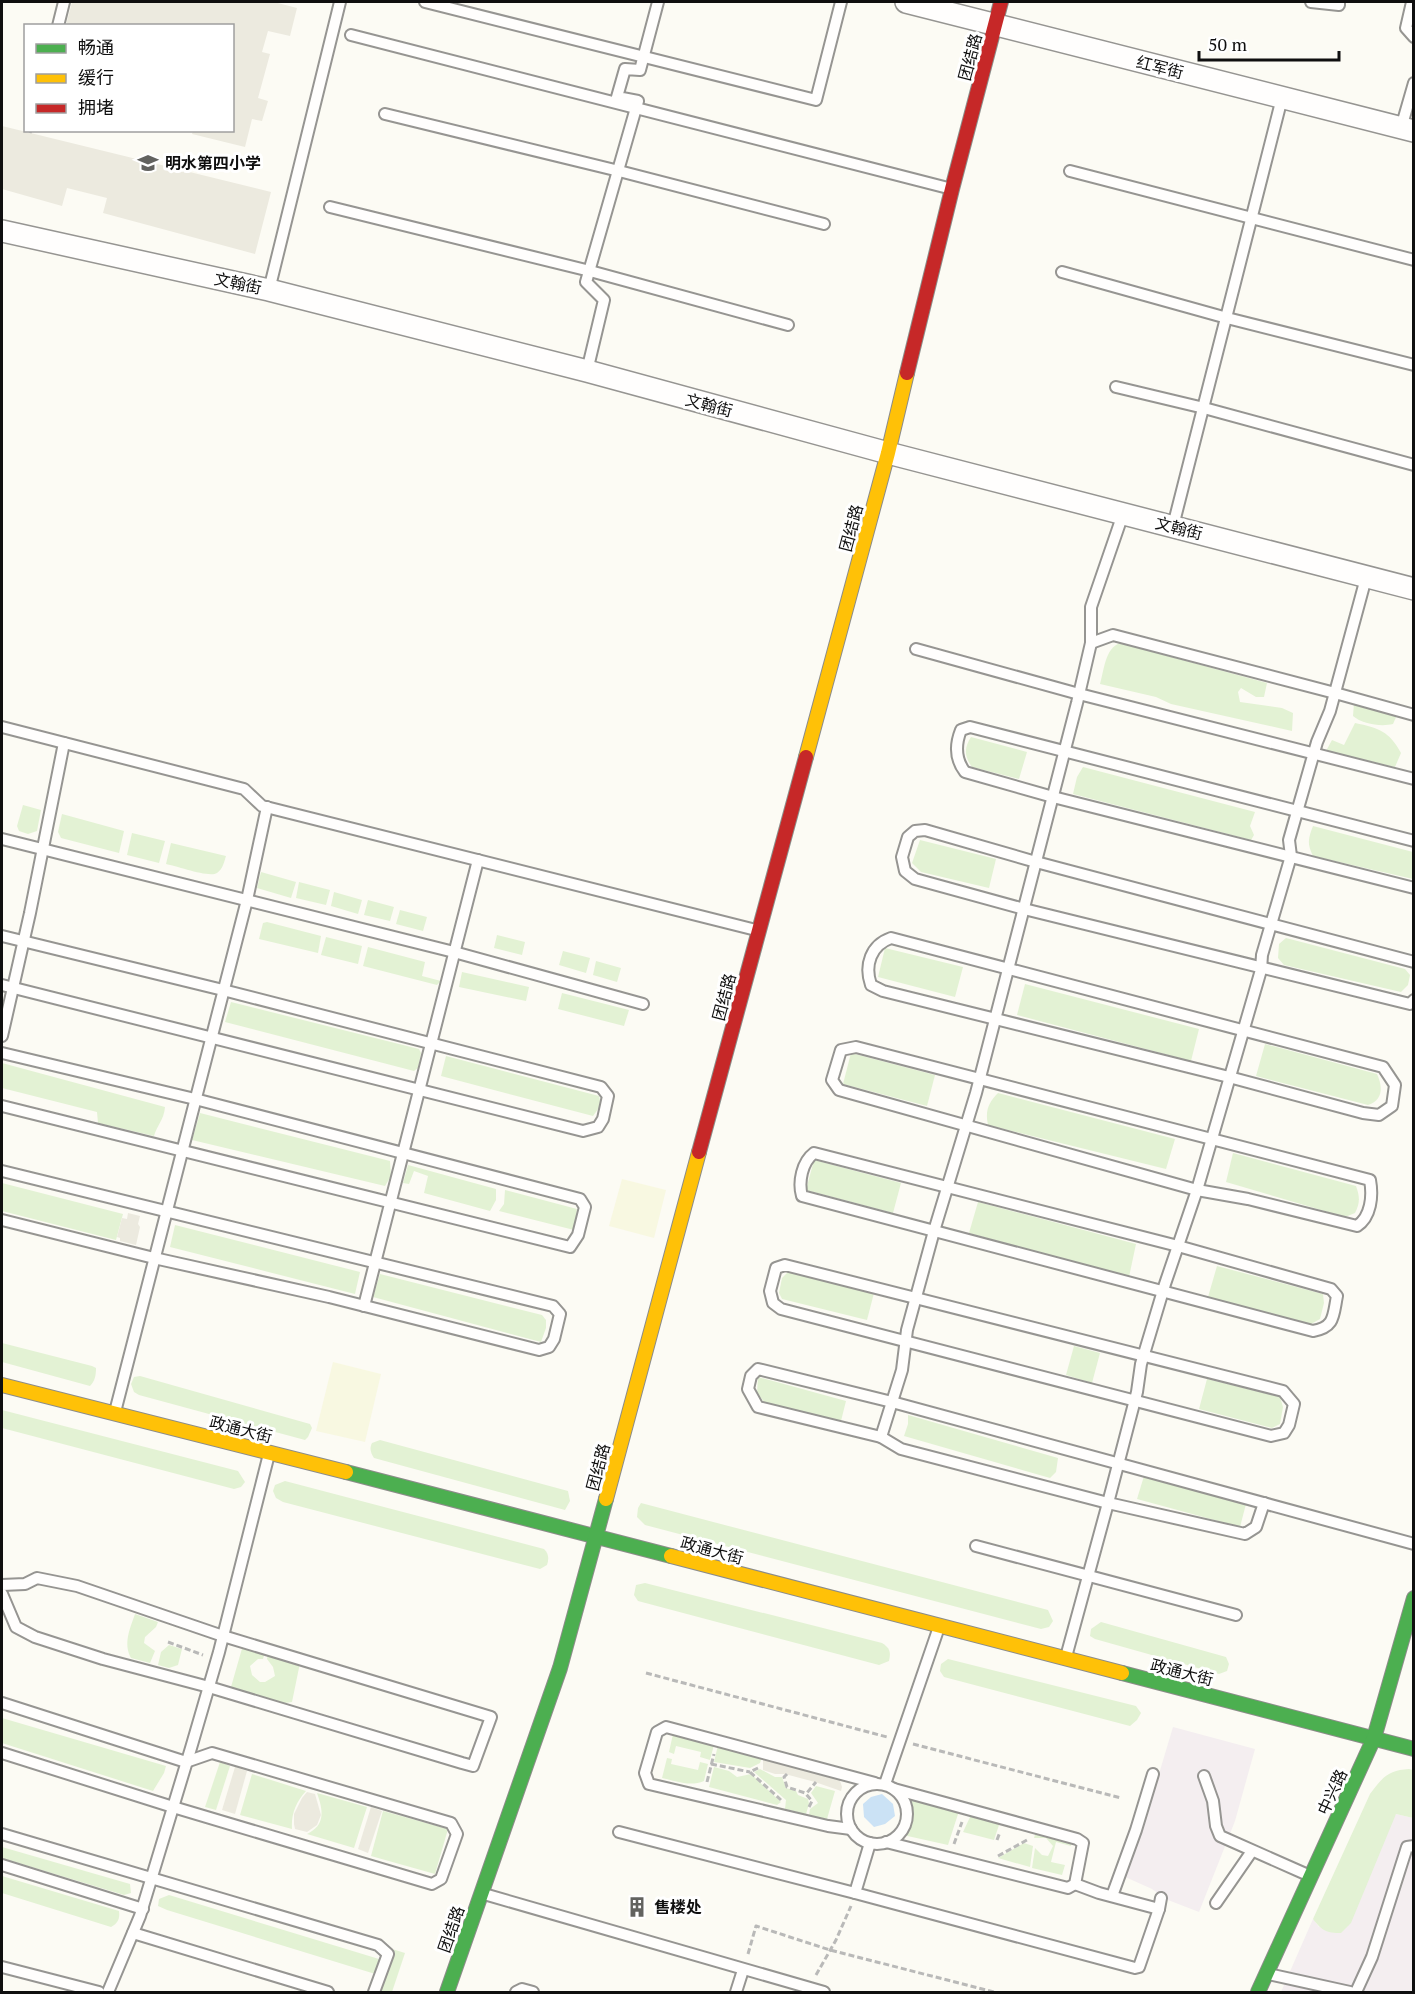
<svg xmlns="http://www.w3.org/2000/svg" width="1415" height="1994" font-family="'PT Serif','Noto Sans SC',serif">
<rect width="100%" height="100%" fill="#fcfbf4"/>
<g fill="#f4eef0">
<polygon points="1173,1727 1255,1749 1235,1821 1199,1912 1168,1900 1152,1889 1123,1876 1144,1824"/>
<polygon points="1396,1814 1413,1818 1413,1992 1281,1992 1313,1919 1319,1927"/>
</g>
<g fill="#f8f8e1">
<polygon points="622,1179 666,1190 654,1238 609,1226"/>
<polygon points="333,1362 381,1374 365,1442 316,1431"/>
</g>
<g fill="#e3f2d4">
<path d="M 1120,643 L 1267,683 L 1264,697 L 1256,697 L 1241,688 L 1238,692 L 1240,702 L 1282,708 L 1293,713 L 1292,731 L 1171,704 L 1156,697 L 1100,684 C 1104,671 1105,648 1120,643 Z"/>
<path d="M 1354,703 L 1397,715 L 1393,724 C 1381,727 1362,724 1353,716 Z"/>
<path d="M 1355,723 C 1379,728 1389,731 1401,753 L 1395,767 L 1326,751 L 1332,740 L 1344,745 Z"/>
<path d="M 971,737 L 1027,752 L 1019,779 L 972,767 C 964,756 964,748 971,737 Z"/>
<polygon points="1083,767 1255,812 1250,826 1254,835 1251,840 1073,794 1077,777"/>
<polygon points="23,805 41,810 37,831 28,834 19,831 17,826"/>
<polygon points="62,814 124,831 119,853 61,838 58,832"/>
<path d="M 1313,826 L 1413,852 L 1413,879 L 1313,856 C 1307,844 1308,839 1313,826 Z"/>
<polygon points="132,833 165,841 159,863 127,855"/>
<polygon points="920,840 996,859 989,888 921,872 912,863"/>
<path d="M 171,843 L 226,856 C 224,862 223,869 217,873 C 209,878 177,866 166,864 Z"/>
<polygon points="261,872 296,882 291,898 257,888"/>
<polygon points="299,882 330,890 326,905 296,898"/>
<polygon points="334,892 362,900 358,914 331,906"/>
<polygon points="368,900 394,907 390,921 364,915"/>
<polygon points="400,910 427,917 423,931 396,924"/>
<polygon points="267,922 321,936 318,953 259,939 263,923"/>
<polygon points="497,935 525,942 522,955 494,948"/>
<polygon points="326,937 362,946 358,964 321,955"/>
<polygon points="1286,938 1405,969 1410,975 1408,985 1401,992 1284,965 1278,958 1279,944"/>
<polygon points="368,947 425,962 422,976 441,981 437,985 363,966"/>
<polygon points="885,948 963,967 955,997 878,977"/>
<polygon points="563,951 590,958 586,973 559,965"/>
<polygon points="596,961 621,968 617,982 593,975"/>
<polygon points="462,972 529,987 526,1001 459,987"/>
<polygon points="1025,984 1199,1029 1191,1061 1017,1015"/>
<polygon points="562,993 629,1010 624,1026 558,1009"/>
<polygon points="231,1002 419,1049 421,1053 418,1068 414,1071 225,1022"/>
<path d="M 1265,1044 L 1377,1074 C 1383,1087 1383,1100 1368,1105 L 1256,1076 Z"/>
<polygon points="851,1053 935,1075 927,1106 843,1084"/>
<polygon points="446,1056 599,1096 601,1105 593,1116 441,1076"/>
<path d="M 2,1063 L 165,1107 C 164,1120 157,1125 154,1136 L 98,1123 L 97,1112 L 2,1088 Z"/>
<path d="M 998,1093 L 1175,1139 L 1166,1169 L 988,1125 C 985,1111 988,1103 998,1093 Z"/>
<polygon points="200,1113 390,1161 391,1176 385,1186 192,1140"/>
<path d="M 1233,1153 L 1356,1186 C 1360,1197 1360,1203 1355,1213 L 1345,1217 L 1226,1182 Z"/>
<polygon points="814,1160 901,1183 893,1213 806,1190"/>
<polygon points="408,1165 496,1189 496,1200 490,1211 424,1193 428,1176 414,1171 409,1184 403,1183"/>
<polygon points="2,1183 123,1214 116,1240 2,1211"/>
<polygon points="505,1190 577,1209 574,1230 499,1211 504,1204"/>
<polygon points="978,1202 1136,1244 1129,1277 969,1233"/>
<polygon points="175,1225 360,1272 355,1294 170,1247"/>
<polygon points="1217,1266 1323,1294 1324,1303 1320,1319 1311,1324 1208,1297"/>
<polygon points="788,1272 874,1293 867,1320 782,1299 779,1293 782,1278"/>
<polygon points="380,1274 542,1315 546,1320 546,1328 541,1342 373,1297"/>
<path d="M 2,1343 L 92,1366 L 96,1368 C 96,1375 95,1381 90,1386 L 2,1362 Z"/>
<polygon points="1074,1346 1100,1353 1092,1383 1066,1375"/>
<polygon points="140,1376 310,1424 312,1428 308,1437 305,1440 139,1395 134,1392 131,1384 134,1377"/>
<polygon points="758,1377 846,1401 841,1421 765,1403 757,1393"/>
<polygon points="1207,1379 1280,1397 1283,1407 1280,1424 1272,1428 1199,1409"/>
<polygon points="2,1410 238,1471 245,1482 241,1487 234,1489 2,1428"/>
<polygon points="908,1415 1058,1458 1056,1472 1050,1478 904,1436 908,1424"/>
<path d="M 380,1440 L 568,1491 L 570,1501 L 565,1510 L 374,1458 C 371,1453 369,1449 372,1443 Z"/>
<polygon points="1144,1476 1246,1504 1240,1527 1137,1499"/>
<path d="M 285,1481 L 544,1549 C 549,1554 549,1559 547,1565 L 540,1569 L 283,1502 L 276,1498 L 273,1491 L 275,1485 Z"/>
<polygon points="641,1503 1048,1610 1053,1621 1049,1627 1041,1629 645,1525 637,1517 638,1508"/>
<path d="M 645,1583 L 882,1643 C 890,1648 891,1652 889,1661 L 879,1665 L 638,1601 L 634,1595 L 636,1585 Z"/>
<path d="M 135,1614 L 158,1622 L 156,1627 L 145,1637 L 144,1643 L 155,1651 L 150,1663 L 131,1658 C 123,1643 130,1629 135,1614 Z"/>
<polygon points="1101,1622 1226,1657 1229,1664 1227,1671 1219,1674 1095,1639 1090,1636 1091,1629"/>
<polygon points="169,1645 182,1649 178,1665 169,1668 158,1665 161,1652"/>
<polygon points="243,1645 265,1652 263,1659 258,1659 250,1666 252,1675 260,1682 265,1682 275,1676 273,1667 267,1659 268,1653 300,1663 292,1702 278,1704 235,1692 231,1687"/>
<polygon points="948,1659 1136,1706 1141,1713 1137,1720 1130,1726 944,1677 940,1671 941,1664"/>
<polygon points="2,1718 166,1766 164,1773 153,1791 2,1743"/>
<polygon points="673,1734 714,1745 710,1760 700,1757 701,1752 676,1746 674,1754 669,1752"/>
<polygon points="718,1745 762,1757 760,1763 750,1768 714,1762"/>
<path d="M 667,1758 L 672,1759 L 671,1764 L 698,1770 L 700,1762 L 708,1764 L 704,1781 C 690,1787 676,1781 662,1778 Z"/>
<polygon points="220,1762 230,1766 216,1810 205,1807"/>
<polygon points="714,1767 729,1771 737,1777 751,1774 781,1802 777,1805 709,1787"/>
<polygon points="760,1769 775,1777 782,1777 786,1788 796,1791 798,1795 808,1799 809,1804 806,1814 785,1809 786,1800 754,1772"/>
<path d="M 1409,1769 L 1413,1770 L 1413,1818 L 1396,1814 L 1351,1923 L 1341,1933 C 1327,1933 1322,1931 1313,1919 L 1370,1794 C 1382,1778 1388,1770 1409,1769 Z"/>
<path d="M 252,1774 L 306,1791 C 296,1802 291,1814 292,1829 L 240,1815 Z"/>
<polygon points="816,1786 835,1791 827,1819 809,1815 810,1809 818,1803 811,1793"/>
<path d="M 317,1793 L 367,1807 L 354,1848 L 307,1834 C 326,1825 323,1810 317,1793 Z"/>
<path d="M 909,1797 L 959,1811 L 948,1845 L 903,1835 C 912,1822 913,1812 909,1797 Z"/>
<polygon points="383,1811 448,1829 435,1874 371,1856"/>
<polygon points="971,1815 1000,1822 994,1840 963,1832"/>
<polygon points="1036,1831 1072,1840 1071,1846 1056,1842 1051,1862 1065,1865 1062,1875 1032,1868 1035,1848 1042,1855 1048,1856 1053,1846 1046,1838 1034,1838"/>
<polygon points="1024,1843 1033,1846 1030,1867 998,1858"/>
<polygon points="2,1847 130,1884 131,1893 124,1895 2,1858"/>
<path d="M 2,1876 L 119,1911 C 120,1919 118,1923 111,1927 L 2,1893 Z"/>
<polygon points="169,1895 379,1959 382,1962 376,1974 372,1973 167,1910 158,1906 159,1899"/>
<polygon points="392,1949 405,1953 392,1992 378,1992"/>
</g>
<g fill="#eceadf">
<polygon points="72,2 274,2 297,8 290,36 268,31 262,52 270,54 258,98 268,101 262,121 252,119 245,147 192,134 193,131 232,130 232,26 66,25"/>
<polygon points="2,126 271,192 255,254 103,213 107,198 67,188 62,206 2,189"/>
<polygon points="128,1213 140,1216 138,1224 140,1227 136,1245 120,1241 120,1238 117,1237 122,1218 127,1219"/>
<polygon points="769,1758 839,1777 842,1787 841,1791 815,1782 785,1774 775,1774 763,1770 763,1759"/>
<polygon points="235,1767 247,1771 235,1814 222,1810"/>
<polygon points="307,1792 315,1794 321,1815 317,1825 307,1832 295,1829 294,1824 294,1814 302,1798"/>
<polygon points="371,1807 382,1811 368,1853 358,1849"/>
</g>
<polygon fill="#cbe2f5" points="882,1794 893,1804 895,1816 885,1824 874,1827 864,1817 863,1804 871,1797"/>
<g fill="none" stroke-linecap="round" stroke-linejoin="round">
<g stroke="#969592" stroke-width="14">
<g id="lane">
<polyline points="425,2 816,100 841,2"/>
<polyline points="1311,2 1339,5 1339,2"/>
<polyline points="1412,2 1406,28 1414,37"/>
<polyline points="58,26 64,2"/>
<polyline points="351,35 952,189"/>
<polyline points="385,114 619,171 824,224"/>
<polyline points="1401,128 1414,83"/>
<polyline points="1070,171 1414,260"/>
<polyline points="330,207 590,271 788,325"/>
<polyline points="1062,272 1227,318 1414,365"/>
<polyline points="269,290 340,2"/>
<polyline points="587,371 604,300 586,282 638,101 617,97 625,69 640,70 658,2"/>
<polyline points="1116,387 1204,408 1414,465"/>
<polyline points="1173,526 1282,98"/>
<polyline points="1091,643 1113,635 1335,693 1414,715"/>
<polyline points="916,649 1079,694 1414,779"/>
<polyline points="2,727 244,789 262,806 756,930"/>
<polyline points="2,839 454,952 643,1004"/>
<path d="M 1414,841 L 970,727 L 961,730 C 955,745 955,759 965,772 L 1053,797 L 1414,888"/>
<polyline points="2,936 223,990 601,1087 608,1096 603,1119 598,1127 583,1131 2,985"/>
<path d="M 891,938 L 1383,1067 L 1395,1085 L 1392,1106 L 1379,1115 L 1363,1113 L 1229,1077 L 883,991 L 871,985 C 864,965 871,945 891,938 Z"/>
<polyline points="1414,962 1036,862 925,830 915,831 908,837 902,857 905,871 915,879 1024,909 1410,1004 1414,1000"/>
<polyline points="2,1036 30,913 64,743"/>
<path d="M 856,1047 L 1370,1180 C 1373,1196 1371,1217 1357,1226 L 1248,1199 L 1197,1190 L 839,1090 L 832,1080 L 841,1050 Z"/>
<polyline points="2,1053 195,1099 580,1199 585,1207 578,1235 570,1247 2,1106"/>
<path d="M 814,1153 L 1178,1246 L 1331,1289 L 1337,1296 C 1333,1316 1335,1327 1313,1331 L 802,1196 C 798,1182 802,1162 814,1153 Z"/>
<polyline points="2,1171 553,1306 560,1314 554,1339 549,1347 539,1350 329,1297 154,1258 2,1220"/>
<polygon points="785,1265 1283,1391 1294,1404 1289,1425 1284,1433 1271,1436 781,1309 773,1303 770,1291 776,1268"/>
<polyline points="364,1306 478,860"/>
<polyline points="115,1412 247,900 267,807"/>
<polyline points="881,1437 758,1407 748,1389 751,1376 758,1369 892,1402 1414,1544"/>
<polyline points="1264,1503 1256,1527 1245,1534 1108,1503 1137,1392 1141,1364 1165,1284 1197,1190 1261,970 1262,955 1291,856 1289,840 1317,742 1330,711 1366,578"/>
<polyline points="976,1546 1236,1615"/>
<polyline points="2,1585 25,1584 37,1578 77,1586 223,1636 491,1717 473,1766 462,1763 209,1687 103,1659 35,1637 16,1627 2,1594"/>
<polyline points="1066,1657 1108,1503 901,1449 881,1437 902,1370 907,1330 934,1231 976,1093 1077,703 1091,643 1091,607 1123,514"/>
<polyline points="2,1703 186,1762 212,1753 451,1823 457,1834 441,1879 432,1884 173,1807 2,1753"/>
<polyline points="1204,1776 1213,1801 1216,1826 1220,1836 1308,1875"/>
<polyline points="885,1784 939,1627"/>
<circle cx="877" cy="1814" r="30"/>
<polyline points="851,1829 828,1826 649,1784 645,1773 657,1732 666,1727 875,1783"/>
<polyline points="619,1832 855,1893"/>
<polyline points="2,1834 378,1945 388,1954 374,1992"/>
<polyline points="886,1842 1068,1888 1075,1884 1083,1843 1077,1839 894,1789"/>
<polyline points="870,1843 855,1893 1135,1968 1139,1967 1159,1909 1161,1898"/>
<polyline points="2,1865 143,1909"/>
<polyline points="1075,1884 1099,1893 1159,1909"/>
<polyline points="484,1894 824,1992"/>
<polyline points="1112,1896 1136,1830 1153,1774"/>
<polyline points="1216,1903 1252,1851"/>
<polyline points="133,1933 328,1992"/>
<polyline points="2,1967 99,1992"/>
<polyline points="1268,1974 1350,1992"/>
<polyline points="108,1992 140,1916 191,1748 219,1652 269,1454"/>
<polyline points="516,1992 522,1989 533,1992"/>
<polyline points="736,1992 743,1970"/>
<polyline points="1356,1992 1372,1957 1407,1847 1414,1846"/>
</g>
</g>
<g stroke="#969592" stroke-width="24">
<g id="street">
<polyline points="906,2 1414,131"/>
<polyline points="2,231 269,290 587,371 888,453 1414,589"/>
</g>
</g>
<g stroke="#8c8c89" stroke-width="16">
<g id="fast">
<polyline points="346,1472 671,1556"/>
<polyline points="1122,1673 1414,1749"/>
<polyline points="447,1992 560,1668 606,1499"/>
<polyline points="1258,1992 1374,1738 1414,1598"/>
</g>
</g>
<g stroke="#8c8c89" stroke-width="16">
<g id="slow">
<polyline points="806,757 888,453 907,373"/>
<polyline points="2,1385 346,1472"/>
<polyline points="606,1499 699,1152"/>
<polyline points="671,1556 1122,1673"/>
</g>
</g>
<g stroke="#8c8c89" stroke-width="16">
<g id="jam">
<polyline points="907,373 952,189 1001,2"/>
<polyline points="699,1152 806,757"/>
</g>
</g>
<g stroke="#b9b9b8" stroke-width="3" stroke-dasharray="6 3" stroke-linecap="butt">
<polyline points="30,133 31,130"/>
<polyline points="168,1642 203,1655"/>
<polyline points="646,1673 887,1737"/>
<polyline points="913,1744 1121,1798"/>
<polyline points="711,1764 750,1772"/>
<polyline points="758,1768 750,1772 781,1800"/>
<polyline points="787,1774 784,1777 787,1787 805,1793"/>
<polyline points="707,1782 714,1754"/>
<polyline points="809,1807 812,1801 806,1794 816,1782"/>
<polyline points="997,1840 1000,1832"/>
<polyline points="954,1844 962,1822"/>
<polyline points="998,1856 1027,1840"/>
<polyline points="748,1954 756,1926 830,1950 994,1992"/>
<polyline points="816,1975 836,1940 851,1906"/>
</g>
<use href="#lane" stroke="#fffefd" stroke-width="10"/>
<use href="#street" stroke="#fffefd" stroke-width="21"/>
<use href="#fast" stroke="#4caf50" stroke-width="14"/>
<use href="#slow" stroke="#ffc107" stroke-width="14"/>
<use href="#jam" stroke="#c62828" stroke-width="14"/>
</g>
<defs>
<g id="school-bare" transform="scale(1.62)"><path d="M0-5L7-2L0 1L-7-2ZM-4 1L0 2.5L4 1V4Q0 6-4 4Z" fill="#62625f" stroke="#fff" stroke-width="2.5" paint-order="stroke"/></g>
<g id="building-bare" transform="scale(1.62)"><path d="M-4-6H4V6H1V3H-1V6H-4ZM-2.5-4.3h1.7v1.8h-1.7ZM.8-4.3h1.7v1.8H.8ZM-2.5-1h1.7V.8h-1.7ZM.8-1h1.7V.8H.8Z" fill="#62625f" stroke="#fff" stroke-width="2.5" paint-order="stroke"/></g>
</defs>
<g fill-rule="evenodd">
<use href="#school-bare" x="148" y="163"/>
<use href="#building-bare" x="637" y="1907"/>
</g>
<g text-anchor="middle" stroke-width="6" stroke-linejoin="round" paint-order="stroke">
<g font-size="16" fill="#0f0f0f" stroke="#fff">
<text transform="translate(970 57) rotate(-75)" y="6">团结路</text>
<text transform="translate(1160 67) rotate(14)" y="6">红军街</text>
<text transform="translate(238 283) rotate(12)" y="6">文翰街</text>
<text transform="translate(709 405) rotate(15)" y="6">文翰街</text>
<text transform="translate(851 528) rotate(-75)" y="6">团结路</text>
<text transform="translate(1179 528) rotate(14)" y="6">文翰街</text>
<text transform="translate(724 997) rotate(-75)" y="6">团结路</text>
<text transform="translate(241 1429) rotate(14)" y="6">政通大街</text>
<text transform="translate(598 1467) rotate(-75)" y="6">团结路</text>
<text transform="translate(712 1550) rotate(15)" y="6">政通大街</text>
<text transform="translate(1182 1672) rotate(14)" y="6">政通大街</text>
<text transform="translate(1332 1792) rotate(-65)" y="6">中兴路</text>
<text transform="translate(451 1929) rotate(-71)" y="6">团结路</text>
</g>
<g font-size="16" font-weight="bold" fill="#0f0f0f" stroke="#fff" text-anchor="start">
<text x="165" y="169">明水第四小学</text>
<text x="654" y="1913">售楼处</text>
</g>
</g>
<rect width="1415" height="1994" fill="none" stroke="#0f0f0f" stroke-width="6"/>
<rect x="24" y="24" width="210" height="108" fill="#ffffff" stroke="#9f9f9f" stroke-width="1.5"/>
<rect x="36" y="44" width="30" height="9" fill="#4caf50" stroke="#9f9f9f" stroke-width="1.5"/>
<text x="78" y="54" font-size="18" fill="#0f0f0f">畅通</text>
<rect x="36" y="74" width="30" height="9" fill="#ffc107" stroke="#9f9f9f" stroke-width="1.5"/>
<text x="78" y="84" font-size="18" fill="#0f0f0f">缓行</text>
<rect x="36" y="104" width="30" height="9" fill="#c62828" stroke="#9f9f9f" stroke-width="1.5"/>
<text x="78" y="114" font-size="18" fill="#0f0f0f">拥堵</text>
<path d="M1199 51v9h140v-9" fill="none" stroke="#0f0f0f" stroke-width="3"/>
<text x="1208" y="51" font-size="18" fill="#0f0f0f" stroke="#ffffff" stroke-width="4.5" paint-order="stroke">50 m</text>
</svg>
